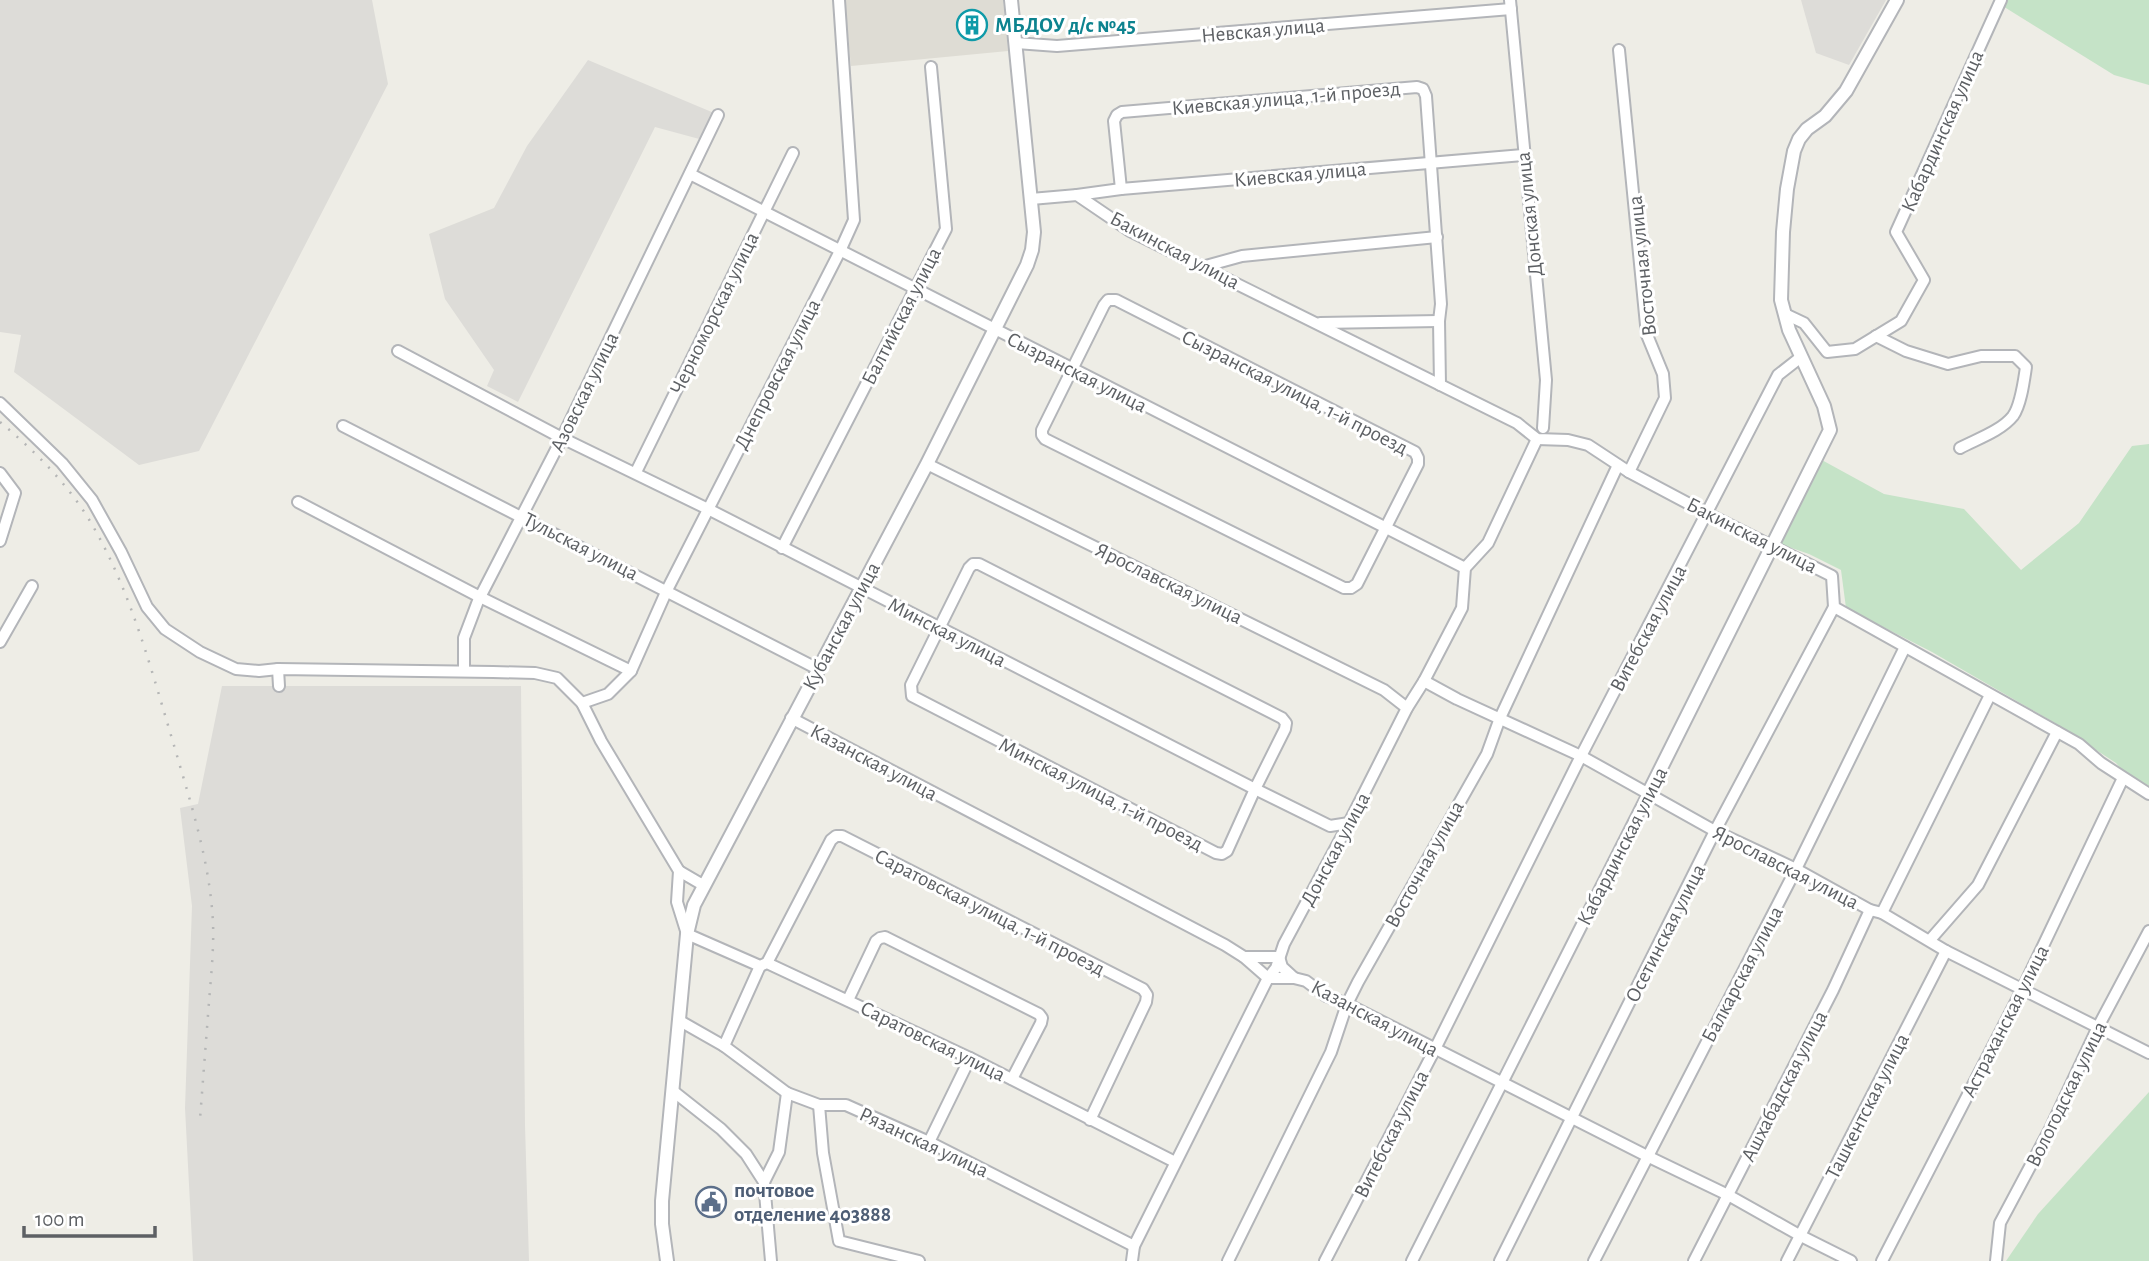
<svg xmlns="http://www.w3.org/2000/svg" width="2149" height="1261" font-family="'Alegreya Sans',sans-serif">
<rect width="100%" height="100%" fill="#eeede6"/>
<g fill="#dddcd8">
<polygon points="0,0 372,0 388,84 199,451 139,465 14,372 21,335 0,332"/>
<polygon points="1801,0 1886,0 1849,65 1816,53"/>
<polygon points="588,60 714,113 703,140 655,127 518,402 487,386 494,370 445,299 429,234 494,208 527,146"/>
<polygon points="222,686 521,686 525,1125 529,1261 193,1261 185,1108 192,906 180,808 198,804"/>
</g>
<polygon fill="#dedcd4" points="844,0 1003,0 1008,51 851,66"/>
<g fill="#c5e3c7">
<polygon points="1993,0 2149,0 2149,85 2114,75"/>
<polygon points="2149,444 2149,791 2131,780 2116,763 2055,723 1932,652 1846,608 1841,570 1809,554 1780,544 1820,459 1884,494 1964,509 2021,570 2079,523 2132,446"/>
<polygon points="2149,1092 2149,1261 2006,1261 2038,1214"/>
</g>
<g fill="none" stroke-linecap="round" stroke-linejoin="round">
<g stroke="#b3b5b9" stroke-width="14">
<g id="minor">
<polyline points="1510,0 1546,380 1543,428"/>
<polyline points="1015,43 1057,46 1511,9"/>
<polyline points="1619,50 1647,335 1663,374 1665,398 1629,472"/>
<polyline points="690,174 1465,568"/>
<polyline points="1121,189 1114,121 1117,115 1122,112 1417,87 1423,89 1426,96 1441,304 1439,321 1440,385"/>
<polyline points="1077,195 1121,189 1523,155"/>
<polyline points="1031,199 1077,195 1130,231 1517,423 1537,439 1568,440 1588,445 1629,472 1708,514 1832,576 1834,607 2079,744 2101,763 2149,794"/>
<polyline points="1202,267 1242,256 1437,237"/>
<polygon points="1108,300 1116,300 1415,452 1418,458 1418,464 1357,584 1351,588 1344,588 1045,439 1042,435 1042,430 1104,305"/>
<polyline points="1785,314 1804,323 1827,352 1855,349 1901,321 1924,280 1896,232 2001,0"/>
<polyline points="1320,323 1439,321"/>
<path d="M 1876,336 L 1906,351 L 1948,364 L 1981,356 L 2015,356 L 2026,367 C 2024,380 2021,405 2013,416 C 2001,431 1977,439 1960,448"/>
<polyline points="398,351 562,438 708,509 1255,789 1330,826 1349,823"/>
<polyline points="0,403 62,463 92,500 121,552 147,607 165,629 200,652 236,669 259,671 278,669"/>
<polyline points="343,426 818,669"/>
<polyline points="927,464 1384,690 1407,708"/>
<polyline points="636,472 793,153"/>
<polyline points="0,473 15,493 0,541"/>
<polyline points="298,502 480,597 631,671"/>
<polyline points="782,548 946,229 931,67"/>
<polygon points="973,564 979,564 1282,718 1286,723 1285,729 1255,789 1227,851 1222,854 1216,853 912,696 911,685 969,568"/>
<polyline points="0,642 32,586"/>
<polyline points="464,671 464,638 478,601 562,438 718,115"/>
<polyline points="1424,681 1457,699 1581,756 1715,831 1796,869 1870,910 1882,913 1946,951 2149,1053"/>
<polyline points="279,686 278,669 493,672 535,673 557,678 582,703 601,741 679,871 677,902 687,934 760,966 767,963 970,1058 1175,1162"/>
<polyline points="582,703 608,694 631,671 667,590 840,251 854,220 839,0"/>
<polyline points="791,718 1225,945 1244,957 1268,978 1294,978 1306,981 1326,996 1347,1004 1647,1156 1728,1195 1801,1236 1851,1261"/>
<polyline points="679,871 703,885"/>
<polyline points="1882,913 1990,695"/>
<polyline points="1930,940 1978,885 2057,732"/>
<polyline points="1244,957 1279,957 1282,967 1294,978"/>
<polyline points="767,963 831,840 836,836 842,836 1143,989 1147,995 1146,1002 1090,1120"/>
<polyline points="848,1000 876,941 880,938 885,937 1039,1014 1042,1018 1041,1023 1012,1079"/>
<polyline points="680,1021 724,1046 787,1093 819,1105 846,1105 929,1142 1134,1246"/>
<polyline points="724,1046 760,966"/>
<polyline points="673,1091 721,1129 746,1154 764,1182 771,1261"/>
<polyline points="819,1105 823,1153 839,1241 919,1261"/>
<polyline points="929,1142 970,1058"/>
<polyline points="764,1182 779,1152 787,1093"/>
<polyline points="1132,1261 1134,1246 1268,978 1276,968 1284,944 1349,823 1407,708 1424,681 1462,608 1465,568 1488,543 1537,439"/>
<polyline points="1228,1261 1331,1052 1347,1004 1358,982 1487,754 1500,718 1618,465"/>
<polyline points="1325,1261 1435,1049 1581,756 1778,375 1801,357"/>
<polyline points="1412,1261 1648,794"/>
<polyline points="1500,1261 1715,831 1834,607"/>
<polyline points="1594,1261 1796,869 1905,647"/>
<polyline points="1694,1261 1833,990 1870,910"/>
<polyline points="1787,1261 1946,951"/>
<polyline points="1882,1261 2022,990 2123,778"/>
<polyline points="1996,1261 2000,1223 2050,1129 2098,1027 2149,931"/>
</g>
</g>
<g stroke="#b3b5b9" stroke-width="16">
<g id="tertiary">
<polyline points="1648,794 1830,430 1824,406 1789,330 1781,300 1783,232 1787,189 1794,151 1799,139 1807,129 1825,116 1846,91 1897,0"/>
<polyline points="667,1261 662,1224 662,1201 687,934 694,905 927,464 1027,265 1032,250 1034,232 1011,0"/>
</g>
</g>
<use href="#minor" stroke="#fff" stroke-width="10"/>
<use href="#tertiary" stroke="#fff" stroke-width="12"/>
<path stroke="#b5b6b6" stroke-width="2.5" stroke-dasharray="2 9" stroke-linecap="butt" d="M 0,422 C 36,452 71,487 94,528 C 132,595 151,669 173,742 C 190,801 210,861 213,923 C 214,949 211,976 209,1002 C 206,1041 203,1080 200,1119"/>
</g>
<defs>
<g id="building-ring" transform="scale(1.575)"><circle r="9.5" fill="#fff" stroke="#0f9aa8" stroke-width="1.5"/><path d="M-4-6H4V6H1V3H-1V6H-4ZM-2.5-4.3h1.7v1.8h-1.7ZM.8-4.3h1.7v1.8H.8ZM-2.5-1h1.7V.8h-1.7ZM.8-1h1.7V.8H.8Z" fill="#0f9aa8"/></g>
<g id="civic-ring" transform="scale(1.575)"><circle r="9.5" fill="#fff" stroke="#5c6f8a" stroke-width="1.5"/><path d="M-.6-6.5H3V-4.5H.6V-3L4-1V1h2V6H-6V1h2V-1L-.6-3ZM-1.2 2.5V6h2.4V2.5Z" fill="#5c6f8a"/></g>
</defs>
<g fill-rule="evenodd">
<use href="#building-ring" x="972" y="25"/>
<use href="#civic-ring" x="711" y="1202"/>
</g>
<g text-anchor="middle" stroke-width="6" stroke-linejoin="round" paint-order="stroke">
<g font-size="21" font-weight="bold" fill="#0d838f" stroke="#fff" text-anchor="start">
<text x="995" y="32">МБДОУ д/с №45</text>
</g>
<g font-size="21" fill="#5d6064" stroke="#fff">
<text transform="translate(1263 30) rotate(-5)" y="7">Невская улица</text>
<text transform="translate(1286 98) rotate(-5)" y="7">Киевская улица, 1-й проезд</text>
<text transform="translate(1942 131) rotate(-66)" y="7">Кабардинская улица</text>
<text transform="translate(1300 174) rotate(-5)" y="7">Киевская улица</text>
<text transform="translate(1529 214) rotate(-96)" y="7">Донская улица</text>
<text transform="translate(1175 250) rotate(28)" y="7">Бакинская улица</text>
<text transform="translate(1642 266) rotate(-96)" y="7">Восточная улица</text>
<text transform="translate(714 313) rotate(-64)" y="7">Черноморская улица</text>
<text transform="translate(901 316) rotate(-63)" y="7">Балтийская улица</text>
<text transform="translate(1077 372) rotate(27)" y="7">Сызранская улица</text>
<text transform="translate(777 374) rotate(-63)" y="7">Днепровская улица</text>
<text transform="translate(584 392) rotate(-64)" y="7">Азовская улица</text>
<text transform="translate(1295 392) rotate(27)" y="7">Сызранская улица, 1-й проезд</text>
<text transform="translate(1752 535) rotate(27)" y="7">Бакинская улица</text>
<text transform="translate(581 546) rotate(27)" y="7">Тульская улица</text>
<text transform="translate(1169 583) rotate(26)" y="7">Ярославская улица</text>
<text transform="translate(841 626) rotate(-62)" y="7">Кубанская улица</text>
<text transform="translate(1648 628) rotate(-62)" y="7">Витебская улица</text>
<text transform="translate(947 632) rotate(27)" y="7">Минская улица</text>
<text transform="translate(874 762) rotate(28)" y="7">Казанская улица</text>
<text transform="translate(1101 794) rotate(27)" y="7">Минская улица, 1-й проезд</text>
<text transform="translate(1622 846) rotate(-63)" y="7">Кабардинская улица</text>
<text transform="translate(1335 849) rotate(-62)" y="7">Донская улица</text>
<text transform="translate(1424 864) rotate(-61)" y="7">Восточная улица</text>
<text transform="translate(1786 867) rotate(27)" y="7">Ярославская улица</text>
<text transform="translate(990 912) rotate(27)" y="7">Саратовская улица, 1-й проезд</text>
<text transform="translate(1665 933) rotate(-63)" y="7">Осетинская улица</text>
<text transform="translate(1742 974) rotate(-62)" y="7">Балкарская улица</text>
<text transform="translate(1375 1018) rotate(28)" y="7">Казанская улица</text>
<text transform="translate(2005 1021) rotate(-63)" y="7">Астраханская улица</text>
<text transform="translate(933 1041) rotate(26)" y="7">Саратовская улица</text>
<text transform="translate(1784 1086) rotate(-63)" y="7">Ашхабадская улица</text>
<text transform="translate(2066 1094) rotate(-64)" y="7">Вологодская улица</text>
<text transform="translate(1867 1106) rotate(-63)" y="7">Ташкентская улица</text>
<text transform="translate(1391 1134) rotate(-63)" y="7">Витебская улица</text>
<text transform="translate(924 1142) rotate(25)" y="7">Рязанская улица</text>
</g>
<g font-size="21" font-weight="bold" fill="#4e5e75" stroke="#fff" text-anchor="start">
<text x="734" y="1197">почтовое<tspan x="734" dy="24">отделение 403888</tspan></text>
</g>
</g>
<path d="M24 1226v10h131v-10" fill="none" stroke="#5d6064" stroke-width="3.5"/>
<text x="35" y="1226" font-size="21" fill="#5d6064" stroke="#ffffff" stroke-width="5" paint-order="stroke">100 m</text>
</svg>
